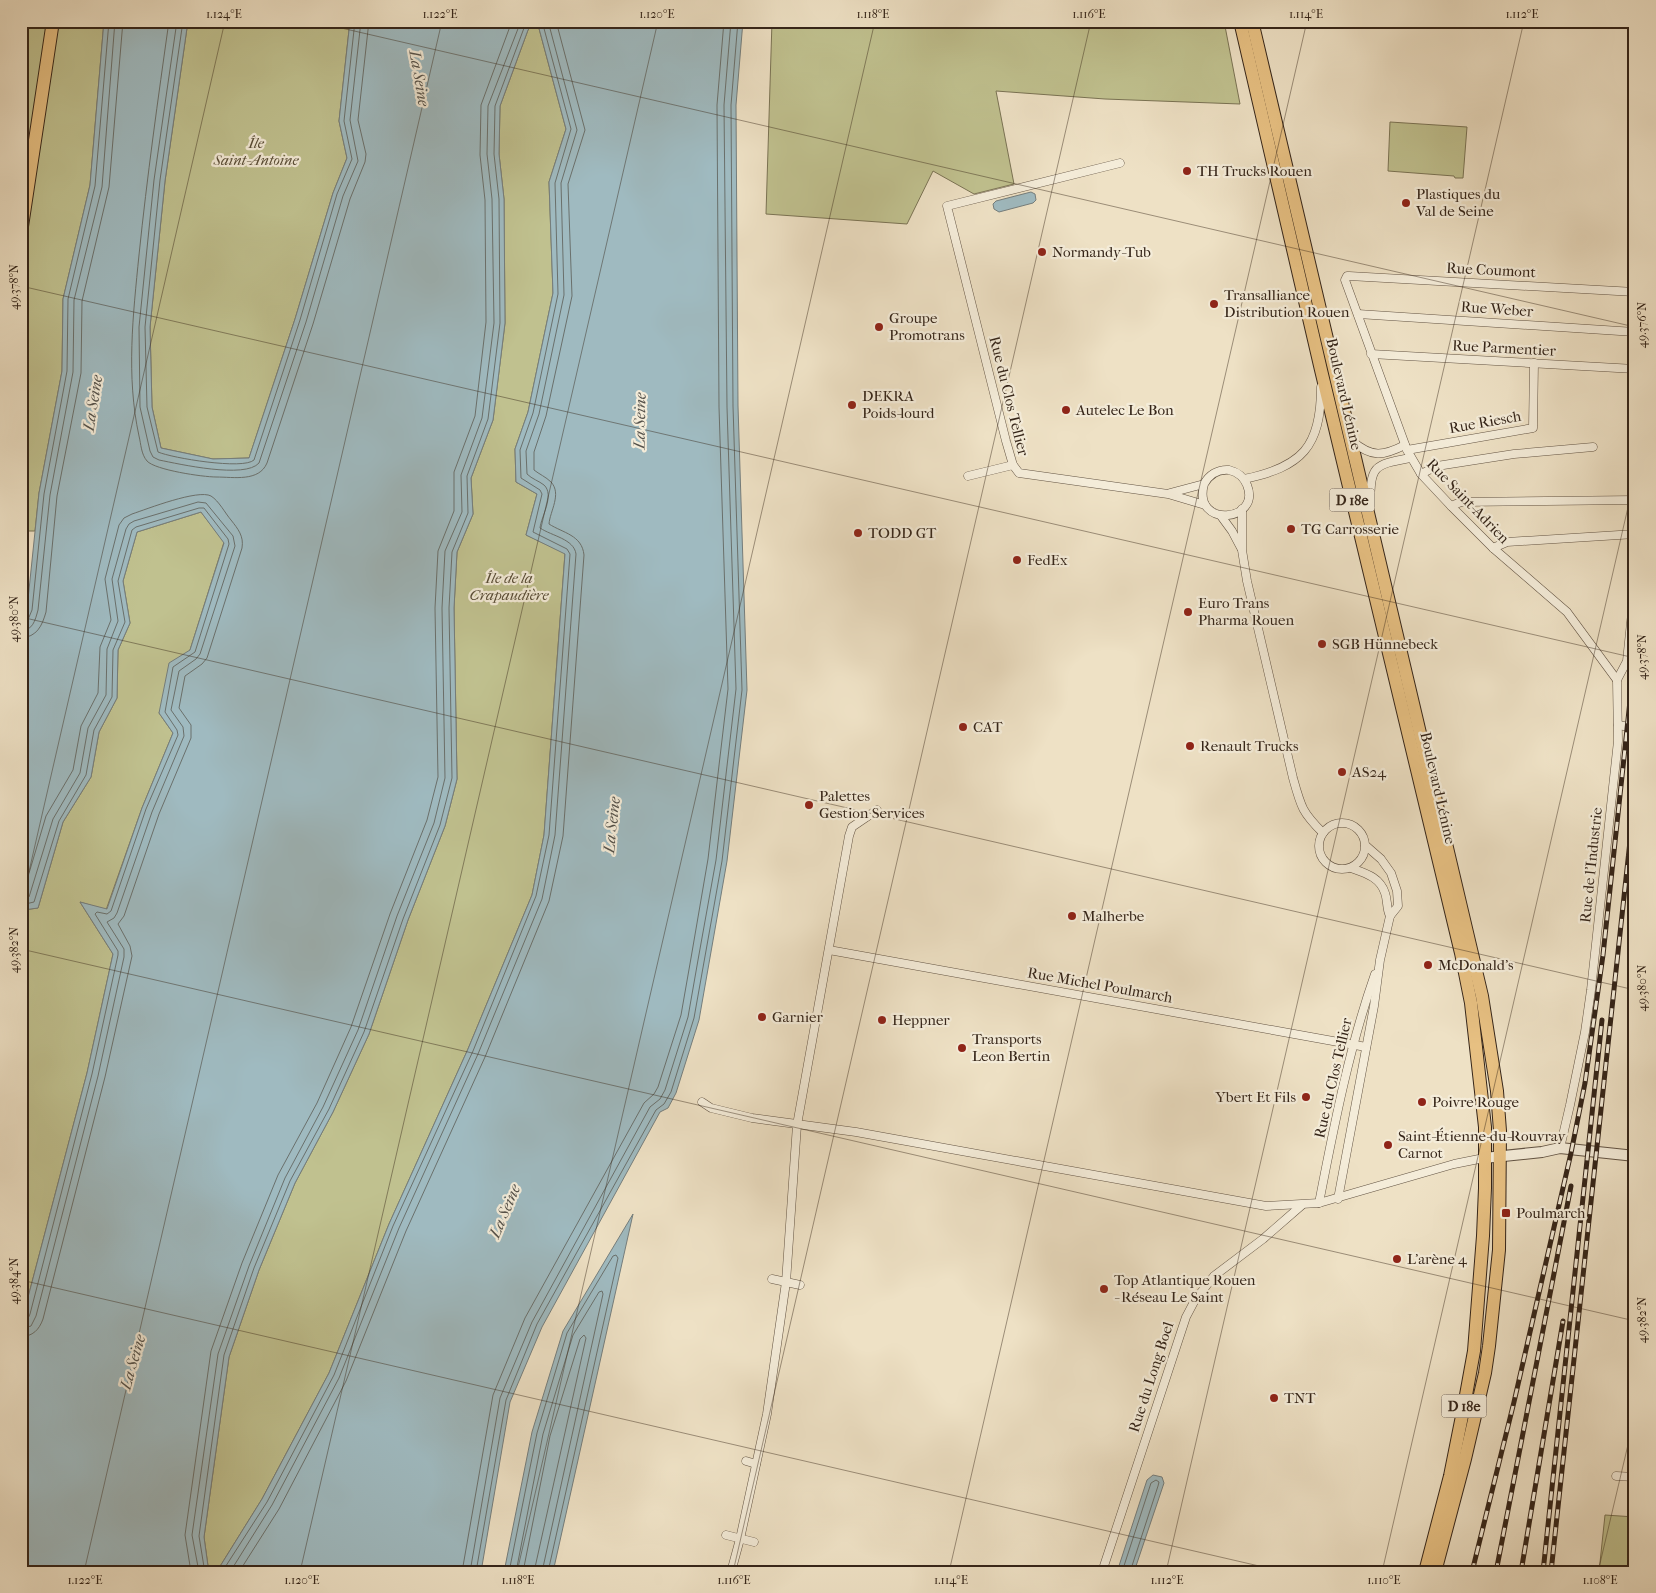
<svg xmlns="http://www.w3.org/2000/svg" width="1656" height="1593" font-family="'IM FELL French Canon',serif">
<rect width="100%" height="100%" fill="#eee1c5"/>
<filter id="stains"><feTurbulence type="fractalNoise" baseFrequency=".004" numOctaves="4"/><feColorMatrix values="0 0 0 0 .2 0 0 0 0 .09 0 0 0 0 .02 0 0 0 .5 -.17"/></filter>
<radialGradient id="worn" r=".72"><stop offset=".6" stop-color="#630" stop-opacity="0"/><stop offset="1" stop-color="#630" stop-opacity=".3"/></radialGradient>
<g fill="#c0c18f" stroke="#7a7354">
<polygon points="21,21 104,21 90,185 63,299 62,371 39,493 35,531 21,531"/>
<polygon points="188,21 350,21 339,121 347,158 333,193 295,319 249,458 213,459 161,448 152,407 150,327 165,181"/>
<polygon points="535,21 537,21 566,129 549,182 553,293 528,412 515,449 516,482 537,494 526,535 565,553 544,835 532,895 468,1049 389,1224 329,1373 262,1499 219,1568 208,1566 204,1537 229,1357 259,1270 295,1183 333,1112 369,1034 408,920 445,826 457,779 454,608 457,552 473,514 471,478 493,420 505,323 504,199 499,154 500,106 528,30"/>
<polygon points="772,21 1224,21 1240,104 1105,99 996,91 1014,184 974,194 933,171 907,224 766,214"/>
<polygon points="1390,122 1467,127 1463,178 1455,178 1454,176 1388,171"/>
<polygon points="201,512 224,542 190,650 159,713 173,733 142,808 106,910 80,902 113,954 87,1073 21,1324 21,918 23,910 38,908 63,822 91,777 99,732 117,698 118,650 130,623 123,581 137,532"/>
<polygon points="1605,1515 1635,1517 1635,1572 1599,1572"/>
</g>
<g fill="#9fbac0" stroke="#757e7d">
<polygon points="104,21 188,21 165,181 150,327 152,407 161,448 213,459 249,458 295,319 333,193 347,158 339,121 350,21 535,21 528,30 500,106 499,154 504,199 505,323 493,420 471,478 473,514 457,552 454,608 457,779 445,826 408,920 369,1034 333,1112 295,1183 259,1270 229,1357 204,1537 208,1566 219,1568 262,1499 329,1373 389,1224 468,1049 532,895 544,835 565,554 526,535 537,494 516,482 515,449 528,412 553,293 549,182 566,129 537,21 743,21 736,105 738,406 747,690 727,861 699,1020 676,1093 668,1108 660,1112 542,1327 510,1402 481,1572 21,1572 21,1324 87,1073 113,954 80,902 107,909 142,808 173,733 159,713 169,663 190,650 224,543 201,512 137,532 123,581 130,623 118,650 117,698 99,732 91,777 63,822 38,908 23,910 21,918 21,626 27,609 39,493 62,371 63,299 90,185"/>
<polygon points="1031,192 1035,194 1036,200 1033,203 999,212 994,209 993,204 996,201"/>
<polygon points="633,1214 553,1572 504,1572 532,1432 563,1331"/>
<polygon points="1153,1475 1162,1477 1164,1483 1135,1569 1134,1572 1117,1572 1147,1480"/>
</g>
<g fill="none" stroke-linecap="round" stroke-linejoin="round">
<g stroke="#6a706c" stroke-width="1">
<path d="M 169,21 C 158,99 147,177 139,255 C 133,315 126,376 139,436 C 141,444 141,454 147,461 C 155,470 203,477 216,477 C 234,477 259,482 267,463 L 313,324 L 350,199 L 365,162 L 366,154 L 358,120 L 369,21"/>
<path d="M 177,21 L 154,180 L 139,327 L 140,407 L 150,451 L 153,457 L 159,460 C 179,464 245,479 259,463 L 306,322 L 343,196 L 358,161 L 350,120 L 361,21"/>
<path d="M 183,21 L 160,180 L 145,327 L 147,407 L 158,452 C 172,458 243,470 254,460 L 300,320 L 337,194 L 352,159 L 344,121 L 355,21"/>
<polyline points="21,624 27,622 32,610 44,494 67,371 68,299 95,186 109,21"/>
<path d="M 21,631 C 33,630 35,621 38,610 L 50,495 L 73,372 L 74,300 L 102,187 L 115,21"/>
<path d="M 21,638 C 37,637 42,626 46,612 L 57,496 L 81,373 L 82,301 L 109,187 L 123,21"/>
<path d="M 21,891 L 24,890 L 46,816 L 73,770 L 81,726 L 98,693 L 100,647 L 111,620 L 105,579 L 119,525 L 124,518 L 132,514 C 147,509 198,489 211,496 C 219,501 225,513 231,520 C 238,529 244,536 242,548 L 207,658 L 202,664 L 185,676 L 179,708 L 191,725 L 191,738 L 159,814 L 124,916 L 118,924 L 130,946 L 132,956 L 105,1077 L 43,1319 C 39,1330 33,1336 21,1337"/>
<polyline points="21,899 29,897 53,819 80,773 88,728 106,695 107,649 118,621 112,579 126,529 129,524 134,521 198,502 206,503 233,536 235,546 200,654 196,659 179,671 171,710 183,727 184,736 152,812 117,913 114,918 107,922 124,949 124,957 98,1076 36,1316 31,1326 21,1329"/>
<polyline points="21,905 34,902 59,821 86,775 94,730 112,697 113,650 125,622 118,581 132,530 136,527 199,508 204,508 228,539 229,544 195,652 173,667 165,712 177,730 178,735 146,809 111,911 107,914 97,912 95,914 118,951 118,955 92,1074 30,1314 27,1321 21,1323"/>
<polyline points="191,1572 185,1535 211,1351 242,1263 278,1175 317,1103 351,1027 390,914 427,820 438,777 435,608 438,551 454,511 454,472 475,416 486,322 485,200 480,155 481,105 512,21"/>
<polyline points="199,1572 192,1535 218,1354 249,1266 285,1178 323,1107 358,1030 397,916 434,823 445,778 442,608 445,551 462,512 461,475 482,418 494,323 492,199 487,154 488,106 521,21"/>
<polyline points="212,1572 207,1570 204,1567 199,1536 224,1355 254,1268 290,1181 329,1109 364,1032 403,919 440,825 452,778 449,608 452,552 468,513 467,476 488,419 500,323 499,199 494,154 495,106 524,28 528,21"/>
<polyline points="222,1572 267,1502 334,1375 393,1226 473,1051 536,896 549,835 570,554 567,549 533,532 542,494 540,490 521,478 520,450 533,413 558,294 555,183 571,129 542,21"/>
<path d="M 230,1572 L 272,1505 L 339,1378 L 399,1228 L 478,1054 L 542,899 L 555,835 L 576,554 C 574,539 552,536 540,528 C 541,517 555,495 544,485 C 539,481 532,479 527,474 L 526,451 L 539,414 L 564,295 L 561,183 L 577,130 L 548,21"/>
<path d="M 239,1572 L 279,1509 L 346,1381 L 406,1231 L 485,1057 L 549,901 L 563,836 L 584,555 C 582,535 563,533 549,524 C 550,511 562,494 551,482 C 546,477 539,474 534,470 L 534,452 L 546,416 L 572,296 L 568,184 L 585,130 L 556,21"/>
<polyline points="462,1572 493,1395 525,1318 644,1103 654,1094 658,1087 681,1015 691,958 708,859 728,689 719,407 717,105 724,21"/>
<polyline points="470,1572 500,1398 532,1322 650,1107 660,1099 665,1090 688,1017 698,960 716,860 736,689 727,407 724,105 731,21"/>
<polyline points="476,1572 506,1400 537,1324 656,1110 664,1104 671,1092 694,1018 722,861 742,690 733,406 731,105 738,21"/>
<polyline points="509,1572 537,1433 567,1333 613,1256 616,1255 618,1258 548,1572"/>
<polyline points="516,1572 543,1434 573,1335 599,1292 602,1291 603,1294 542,1572"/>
<polyline points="523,1572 550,1436 580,1339 584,1335 586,1338 534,1572"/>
<polyline points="1122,1572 1151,1483 1156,1480 1159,1482 1158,1486 1130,1572"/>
</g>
<g stroke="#635444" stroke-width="9">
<g id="minor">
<polyline points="1120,163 947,206 1006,441 1013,465 1019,473 1168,494 1205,505"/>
<polyline points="1358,314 1635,332"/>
<polyline points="1371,354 1635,369"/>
<path d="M 1352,441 C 1372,458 1383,456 1405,445"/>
<polyline points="1407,450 1533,428 1534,363"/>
<polyline points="1421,474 1437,466 1514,454 1593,447"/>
<polyline points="968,476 1013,465"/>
<path d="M 1244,479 C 1302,467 1321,447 1321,387"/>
<path d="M 1170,493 L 1204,484 C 1209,475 1218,469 1229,470 C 1237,472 1244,477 1247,485 C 1262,522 1192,529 1204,484"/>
<path d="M 1370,505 C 1371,466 1372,465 1410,458"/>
<polyline points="1451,506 1461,502 1635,500"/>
<path d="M 1242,509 L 1242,550 L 1247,581 L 1293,778 C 1301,807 1302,812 1323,833"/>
<polyline points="1221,516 1232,531 1241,548"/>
<polyline points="1493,548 1507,542 1635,534"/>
<polyline points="1617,680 1567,612 1493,548 1451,506 1421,474 1407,450 1345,280 1347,276 1349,276 1635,292"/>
<polyline points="1618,725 1635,728"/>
<circle cx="1342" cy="846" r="23"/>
<path d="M 1351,868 C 1365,873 1380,877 1385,893 C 1388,901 1386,908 1390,916"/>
<polyline points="829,950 1366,1047"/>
<polyline points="702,1102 711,1108 752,1118 856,1132 1266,1206 1319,1203 1454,1164 1484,1158"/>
<polyline points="1560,1148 1570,1105 1585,1032 1591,990 1618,741 1617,680 1627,661 1635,584"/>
<polyline points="1338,1199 1374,1006 1380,960 1390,916 1398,906 1397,891 1391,873 1381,859 1365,845"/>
<path d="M 1319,1203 C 1334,1126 1349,1048 1375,974"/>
<polyline points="772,1279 800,1285"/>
<polyline points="746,1461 756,1464"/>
<polyline points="1616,1476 1635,1477"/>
<polyline points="726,1535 754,1542"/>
<polyline points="731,1572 740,1539 767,1414 786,1282 797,1125 849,836 852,827 877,810"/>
<polyline points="1102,1572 1186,1317 1195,1300 1214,1276 1263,1239 1302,1205"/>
</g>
</g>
<g stroke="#635444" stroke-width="12">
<polyline id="tertiary" points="1484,1158 1542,1152 1560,1148 1635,1156"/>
</g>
<g stroke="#352519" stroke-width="14">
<g id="primary">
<polyline points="1240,21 1321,370 1461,953 1471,1003 1485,1127 1485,1188 1483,1236 1474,1351 1464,1406 1450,1476 1425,1572"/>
<polyline points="1252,21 1482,996 1497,1091 1500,1131 1499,1250 1489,1346 1485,1373 1465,1459 1435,1572"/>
<polyline points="21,233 53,21"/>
</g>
</g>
<use href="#minor" stroke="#f4ecd9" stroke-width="8"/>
<use href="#tertiary" stroke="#f4ecd9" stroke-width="10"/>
<use href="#primary" stroke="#e7c082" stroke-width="12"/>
<g stroke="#352519" stroke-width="5">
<g id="rail">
<polyline points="1472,1572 1514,1402 1571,1153 1585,1083 1603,955 1635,654"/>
<polyline points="1496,1572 1571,1186"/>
<polyline points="1521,1572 1563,1321"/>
<polyline points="1543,1572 1602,1020"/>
<polyline points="1551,1572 1635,795"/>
</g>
</g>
<use href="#rail" stroke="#f4ecd9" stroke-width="3" stroke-dasharray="9" stroke-linecap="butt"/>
</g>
<path fill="none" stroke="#352519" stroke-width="1" stroke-opacity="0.45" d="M 311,21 L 1635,327M 21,286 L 1635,658M 21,617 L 1635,990M 21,906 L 225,21M 21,949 L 1635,1321M 21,1280 L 1285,1572M 84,1572 L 442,21M 300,1572 L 658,21M 517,1572 L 875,21M 733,1572 L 1091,21M 949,1572 L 1307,21M 1166,1572 L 1524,21M 1382,1572 L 1635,477M 1598,1572 L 1635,1415"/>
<g fill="#8f2418" stroke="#f4ecd9" stroke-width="2">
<circle cx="1187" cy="171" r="5"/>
<circle cx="1406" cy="203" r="5"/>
<circle cx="1042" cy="252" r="5"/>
<circle cx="1214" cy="304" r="5"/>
<circle cx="879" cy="327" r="5"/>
<circle cx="852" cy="405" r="5"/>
<circle cx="1066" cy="410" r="5"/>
<circle cx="1291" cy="529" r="5"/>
<circle cx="858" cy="533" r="5"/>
<circle cx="1017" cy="560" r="5"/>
<circle cx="1188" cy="612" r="5"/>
<circle cx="1322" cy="644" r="5"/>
<circle cx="963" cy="727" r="5"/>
<circle cx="1190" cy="746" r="5"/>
<circle cx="1342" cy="772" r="5"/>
<circle cx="809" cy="805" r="5"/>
<circle cx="1072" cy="916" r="5"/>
<circle cx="1428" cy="965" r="5"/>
<circle cx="762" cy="1017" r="5"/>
<circle cx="882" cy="1020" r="5"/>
<circle cx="962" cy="1048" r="5"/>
<circle cx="1306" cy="1097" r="5"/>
<circle cx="1422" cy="1102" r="5"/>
<circle cx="1388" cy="1145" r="5"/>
<rect x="1501" y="1208" width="10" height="10" rx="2.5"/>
<circle cx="1397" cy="1259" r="5"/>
<circle cx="1104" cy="1289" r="5"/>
<circle cx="1274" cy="1398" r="5"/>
</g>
<g text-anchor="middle" stroke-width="4.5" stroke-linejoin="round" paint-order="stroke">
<g fill="#f4ecd9" stroke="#6e6153" stroke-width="1">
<rect x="1329.5" y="488.5" width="45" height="23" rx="4"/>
<rect x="1441.5" y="1394.5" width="45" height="23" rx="4"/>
</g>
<g font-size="14" font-weight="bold" fill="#352519">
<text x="1352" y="505">D 18e</text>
<text x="1464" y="1411">D 18e</text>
</g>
<g font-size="15" font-style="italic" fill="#584c36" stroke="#f4ecd9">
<text x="256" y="148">Île<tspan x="256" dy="17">Saint-Antoine</tspan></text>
<text x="509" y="583">Île de la<tspan x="509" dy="17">Crapaudière</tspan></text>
</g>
<g font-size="15" fill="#352519" stroke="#f4ecd9" text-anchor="start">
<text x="1197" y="176">TH Trucks Rouen</text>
<text x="1416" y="199">Plastiques du<tspan x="1416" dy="17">Val de Seine</tspan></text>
<text x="1052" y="257">Normandy-Tub</text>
<text x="1224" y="300">Transalliance<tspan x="1224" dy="17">Distribution Rouen</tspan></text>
<text x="889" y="323">Groupe<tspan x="889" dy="17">Promotrans</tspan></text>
<text x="862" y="401">DEKRA<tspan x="862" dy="17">Poids-lourd</tspan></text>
<text x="1076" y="415">Autelec Le Bon</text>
<text x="1301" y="534">TG Carrosserie</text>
<text x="868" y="538">TODD GT</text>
<text x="1027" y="565">FedEx</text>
<text x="1198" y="608">Euro Trans<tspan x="1198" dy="17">Pharma Rouen</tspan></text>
<text x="1332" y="649">SGB Hünnebeck</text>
<text x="973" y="732">CAT</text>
<text x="1200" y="751">Renault Trucks</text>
<text x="1352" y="777">AS24</text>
<text x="819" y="801">Palettes<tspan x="819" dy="17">Gestion Services</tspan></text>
<text x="1082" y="921">Malherbe</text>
<text x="1438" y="970">McDonald's</text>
<text x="772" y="1022">Garnier</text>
<text x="892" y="1025">Heppner</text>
<text x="972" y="1044">Transports<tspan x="972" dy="17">Leon Bertin</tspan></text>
<text x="1296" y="1102" text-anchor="end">Ybert Et Fils</text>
<text x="1432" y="1107">Poivre Rouge</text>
<text x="1398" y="1141">Saint-Étienne-du-Rouvray<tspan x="1398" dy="17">Carnot</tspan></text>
<text x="1516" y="1218">Poulmarch</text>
<text x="1407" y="1264">L'arène 4</text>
<text x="1114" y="1285">Top Atlantique Rouen<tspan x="1114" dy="17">- Réseau Le Saint</tspan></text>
<text x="1284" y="1403">TNT</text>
</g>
<g font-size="15" fill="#352519" stroke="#f4ecd9">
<text transform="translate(1491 270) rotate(3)" y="5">Rue Coumont</text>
<text transform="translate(1497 309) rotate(4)" y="5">Rue Weber</text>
<text transform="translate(1504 348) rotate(3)" y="5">Rue Parmentier</text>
<text transform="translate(1344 394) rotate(77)" y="5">Boulevard Lénine</text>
<text transform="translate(1009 396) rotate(76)" y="5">Rue du Clos Tellier</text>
<text transform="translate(1485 422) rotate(-10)" y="5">Rue Riesch</text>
<text transform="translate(1468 501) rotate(46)" y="5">Rue Saint-Adrien</text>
<text transform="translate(1438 788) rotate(77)" y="5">Boulevard Lénine</text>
<text transform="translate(1591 865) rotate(-84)" y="5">Rue de l'Industrie</text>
<text transform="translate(1100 985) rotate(10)" y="5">Rue Michel Poulmarch</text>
<text transform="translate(1333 1078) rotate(-77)" y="5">Rue du Clos Tellier</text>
<text transform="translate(1151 1377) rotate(-72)" y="5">Rue du Long Boel</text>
</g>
<g font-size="16" font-style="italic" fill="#55524b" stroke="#f4ecd9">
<text transform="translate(420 78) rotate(80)" y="6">La Seine</text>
<text transform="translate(92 403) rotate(-81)" y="6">La Seine</text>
<text transform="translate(639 421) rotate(-89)" y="6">La Seine</text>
<text transform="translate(611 825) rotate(-84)" y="6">La Seine</text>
<text transform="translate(504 1211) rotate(-67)" y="6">La Seine</text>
<text transform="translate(132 1362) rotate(-74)" y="6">La Seine</text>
</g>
</g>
<rect width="1656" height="1593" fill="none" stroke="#eee1c5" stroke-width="55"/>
<rect x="28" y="28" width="1600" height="1538" fill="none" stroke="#352519" stroke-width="2"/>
<g font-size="12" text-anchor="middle" fill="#352519">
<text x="224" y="18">1.124°E</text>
<text x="440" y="18">1.122°E</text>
<text x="657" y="18">1.120°E</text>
<text x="873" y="18">1.118°E</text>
<text x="1089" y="18">1.116°E</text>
<text x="1306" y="18">1.114°E</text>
<text x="1522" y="18">1.112°E</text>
<text transform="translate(14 287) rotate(-90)" y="4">49.378°N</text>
<text transform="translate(1642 325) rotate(-90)" y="4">49.376°N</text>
<text transform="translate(14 619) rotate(-90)" y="4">49.380°N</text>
<text transform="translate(1642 657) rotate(-90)" y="4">49.378°N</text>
<text transform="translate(14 950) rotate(-90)" y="4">49.382°N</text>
<text transform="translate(1642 988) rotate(-90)" y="4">49.380°N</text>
<text transform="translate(14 1281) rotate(-90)" y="4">49.384°N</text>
<text transform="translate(1642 1320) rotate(-90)" y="4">49.382°N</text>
<text x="85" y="1584">1.122°E</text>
<text x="302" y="1584">1.120°E</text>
<text x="518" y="1584">1.118°E</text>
<text x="734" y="1584">1.116°E</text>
<text x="951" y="1584">1.114°E</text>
<text x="1167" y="1584">1.112°E</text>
<text x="1384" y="1584">1.110°E</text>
<text x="1600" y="1584">1.108°E</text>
</g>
<rect width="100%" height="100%" filter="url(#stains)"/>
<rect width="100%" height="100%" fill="url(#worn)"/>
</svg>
